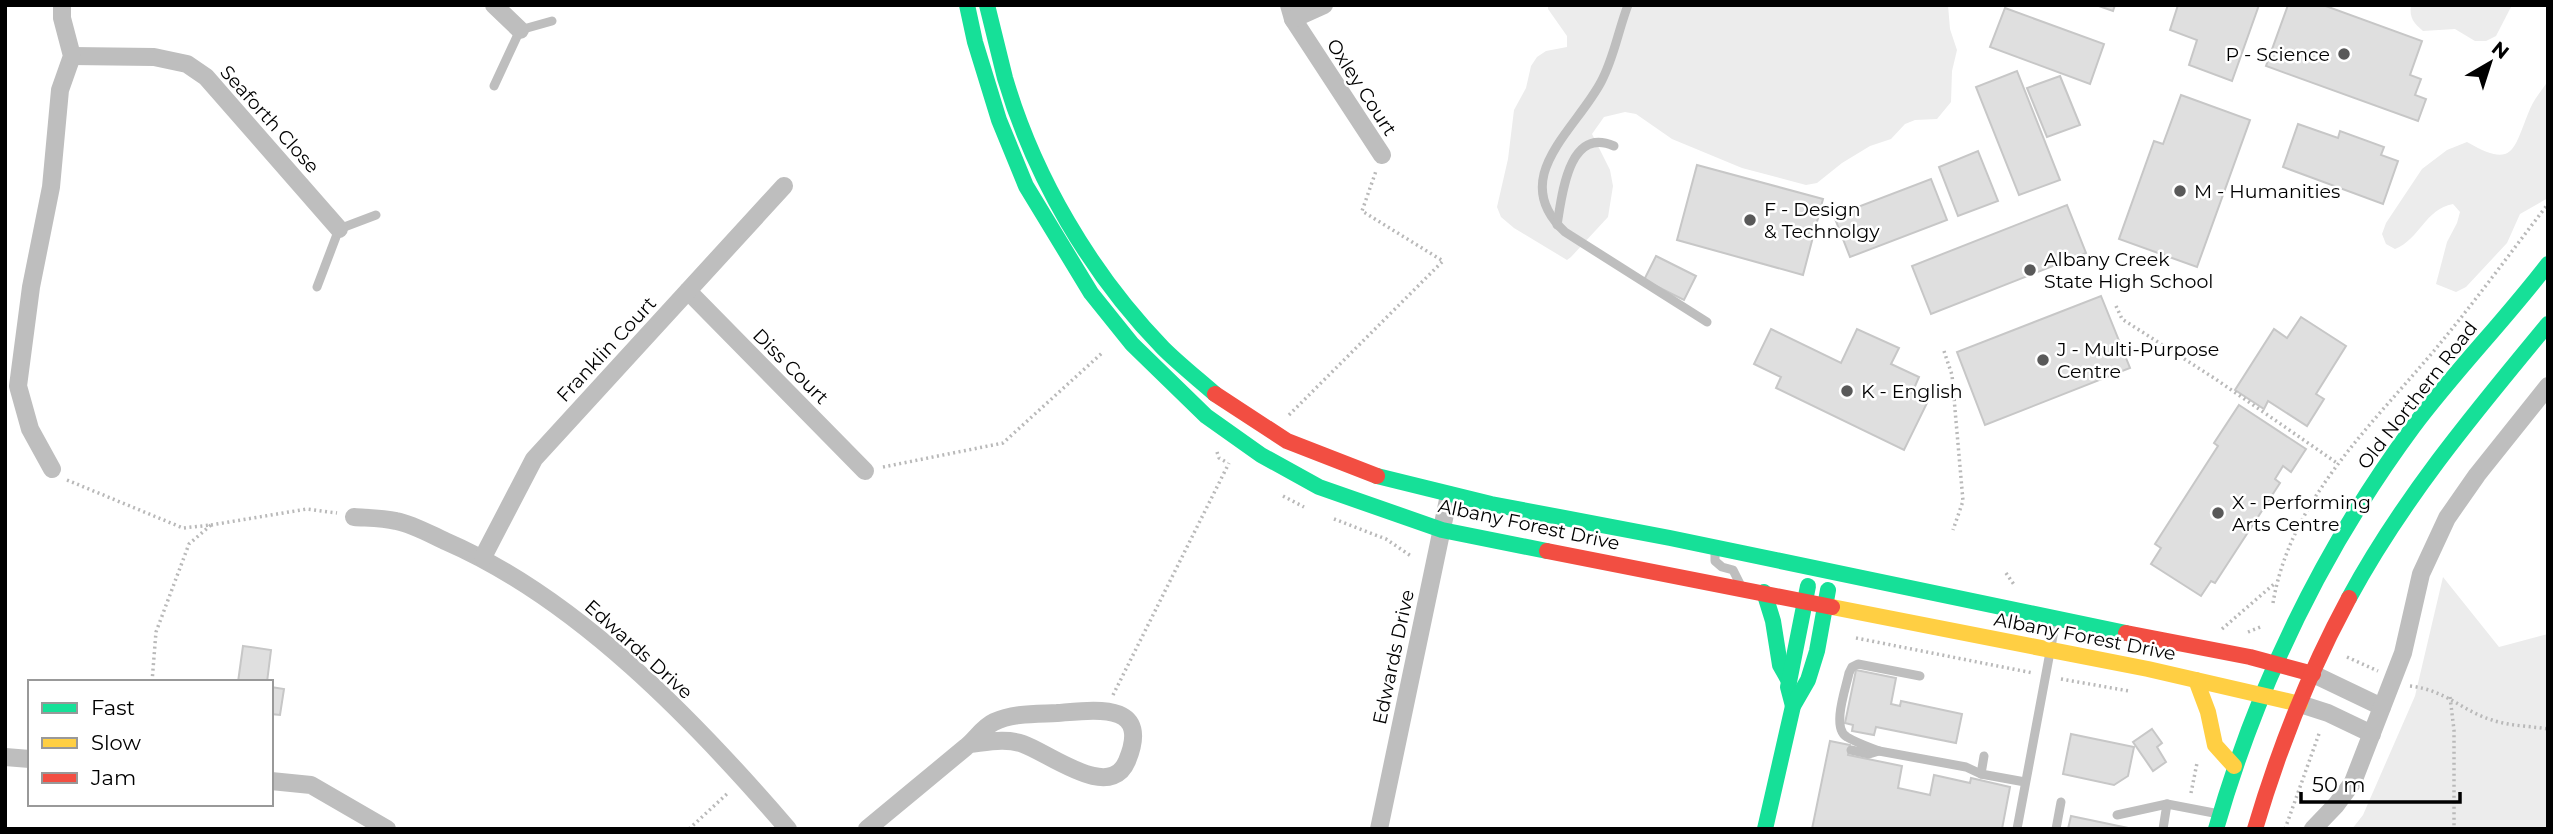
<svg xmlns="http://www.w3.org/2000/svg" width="2553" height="834" font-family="Montserrat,sans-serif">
<rect width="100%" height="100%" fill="#fff"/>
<g fill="#ececec">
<polygon points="1548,5 1948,5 1950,29 1957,50 1952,71 1951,102 1937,119 1915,120 1905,124 1891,139 1870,146 1842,163 1817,183 1806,185 1742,168 1672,139 1636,114 1625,112 1604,117 1592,134 1610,170 1613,186 1608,217 1571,257 1567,260 1514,228 1501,217 1497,207 1508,159 1514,110 1526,88 1531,66 1537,57 1546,51 1567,47 1567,36 1548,9"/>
<path d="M 2411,5 L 2512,5 L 2496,36 L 2486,41 L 2475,41 L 2455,29 L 2423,31 C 2414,23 2409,18 2411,5 Z"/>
<path d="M 2548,81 L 2548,198 L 2520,214 L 2507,243 L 2466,287 L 2456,292 L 2436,284 L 2447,242 L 2457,223 L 2460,212 L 2453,204 C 2425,209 2420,239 2395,249 L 2386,244 L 2382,234 L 2386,223 L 2422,169 L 2447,150 L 2467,142 C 2515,170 2513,149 2530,109 C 2534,99 2542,90 2548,81 Z"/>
<polygon points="2443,577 2499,647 2548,634 2548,829 2352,829 2363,815 2415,696"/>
</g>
<g fill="#dfdfdf" stroke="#c7c7c7" stroke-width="2">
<polygon points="2096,5 2115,5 2113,11"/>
<polygon points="2178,5 2259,5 2232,81 2189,65 2197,40 2170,30"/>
<polygon points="2288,5 2323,5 2422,41 2410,75 2421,79 2415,95 2426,99 2418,121 2266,66"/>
<polygon points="2005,8 2104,44 2090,84 1990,47"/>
<polygon points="2017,71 2060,180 2019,195 1976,87"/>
<polygon points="2060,76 2080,125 2047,137 2027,88"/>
<polygon points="2181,95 2250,120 2197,267 2119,239 2154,141 2163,144"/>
<polygon points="2298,124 2338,138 2340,131 2384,147 2381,155 2398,161 2383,204 2283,167"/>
<polygon points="1978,151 1998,201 1958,216 1939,167"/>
<polygon points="1697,165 1823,199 1803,275 1677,240"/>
<polygon points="1931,179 1947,220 1850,257 1834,216"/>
<polygon points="2067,205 2086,253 1931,314 1912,266"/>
<polygon points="1656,256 1696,276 1684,300 1644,280"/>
<polygon points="2101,296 2130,368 1985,425 1957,352"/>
<polygon points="2301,317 2346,346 2316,394 2324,399 2307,426 2268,401 2264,409 2235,390 2274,329 2287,338"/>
<polygon points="1771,329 1841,363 1857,329 1899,348 1891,364 1919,377 1912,393 1928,401 1904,450 1776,388 1781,377 1754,364"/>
<polygon points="2239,405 2306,449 2291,472 2283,466 2275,479 2280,483 2215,583 2211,581 2201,596 2151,564 2161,548 2155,544 2218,446 2214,443"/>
<polygon points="243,646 271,650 267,682 238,682"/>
<polygon points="1856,670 1896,678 1891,704 1900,706 1901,701 1962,714 1956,743 1876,727 1874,735 1852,731 1853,725 1845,723"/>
<polygon points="271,687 284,689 280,715 271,714"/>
<polygon points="2152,729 2162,743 2157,747 2166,762 2153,771 2133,742"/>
<polygon points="2071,734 2134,747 2128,776 2114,785 2063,774"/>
<polygon points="1830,741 1850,745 1848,755 1902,766 1898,788 1930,795 1934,775 1970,783 1971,778 2010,787 2002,829 1812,829"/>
<polygon points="2071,816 2133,829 2068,829"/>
</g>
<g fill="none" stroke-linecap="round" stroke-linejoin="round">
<g stroke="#b9b9b9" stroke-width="3.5" stroke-dasharray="2 3.5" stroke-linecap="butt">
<polyline points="2116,306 2122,319 2214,378 2337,463"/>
<polyline points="1944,351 1952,375 1963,501 1953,530"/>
<polyline points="1289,415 1443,261 1362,211 1376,171"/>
<polyline points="1217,452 1219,458 1228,463"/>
<polyline points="883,467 1003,443 1102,353"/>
<polyline points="67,480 183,528 211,525 189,544 156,632 152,682"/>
<polyline points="1283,496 1304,507"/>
<polyline points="1334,519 1386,539 1411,556"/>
<polyline points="211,525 307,509 337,513"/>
<polyline points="2006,573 2015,586"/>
<path d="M 2273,603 C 2291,494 2381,417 2447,335 C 2482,292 2514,248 2548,204"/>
<polyline points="2222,629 2274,584"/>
<polyline points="2248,632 2263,626"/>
<polyline points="1856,638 2033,673"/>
<polyline points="2347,657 2378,671"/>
<polyline points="2061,679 2129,691"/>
<path d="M 2410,686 C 2446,690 2462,711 2492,720 C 2509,726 2530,726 2548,729"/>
<polyline points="1113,695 1229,463"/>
<polyline points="2450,697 2454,730 2454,829"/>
<polyline points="2191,793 2197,763"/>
<polyline points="689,829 729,792"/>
<polyline points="2285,829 2320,731"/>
</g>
<g stroke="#bebebe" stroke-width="9">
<path d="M 1628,5 C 1618,31 1614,58 1601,82 C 1575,131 1507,178 1565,232 L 1707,322"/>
<polyline points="494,86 520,30 552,21"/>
<path d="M 1557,225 C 1562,196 1568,126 1614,146"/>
<polyline points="317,287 339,229 376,215"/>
<polyline points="1715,551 1715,561 1722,567 1733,570 1740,584"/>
<polyline points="1851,750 1869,754 1879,751 1966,767 1981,774 2025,782"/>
<path d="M 1879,751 C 1869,747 1857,743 1847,737 C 1831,728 1846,688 1849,673 L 1852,667 L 1858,664 L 1920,676"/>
<polyline points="1981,774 1984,756"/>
<polyline points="2117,815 2167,804 2214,813"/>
<polyline points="2017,829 2056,620"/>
<polyline points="2056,829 2061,802"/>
<polyline points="2163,829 2167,804"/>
</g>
<g stroke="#bebebe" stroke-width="18">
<polyline points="494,5 520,30"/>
<polyline points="1289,5 1293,19 1382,155"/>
<polyline points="1293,19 1324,5"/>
<polyline points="72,56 154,57 187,64 206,77 339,229"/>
<polyline points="688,291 865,471"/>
<polyline points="52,469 30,429 18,386 31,287 51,187 60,90 72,56 62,18 62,5"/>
<path d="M 354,517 C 368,518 383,518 396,521 C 412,524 430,534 445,541 C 577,598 695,721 788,829"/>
<polyline points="483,557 534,459 784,186"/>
<polyline points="2313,674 2382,707"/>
<polyline points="2300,704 2328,713 2372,734"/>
<polyline points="5,757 30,759"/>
<polyline points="271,781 311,785 387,829"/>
<path d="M 867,829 C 900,802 933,774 966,747 C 975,740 983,727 994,722 C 1013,713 1035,714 1057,713 C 1095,710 1152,701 1127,761 C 1110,802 1049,753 1023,744 C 1006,738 988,742 970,744"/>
<polyline points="1379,829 1449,495"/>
<polyline points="2313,829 2336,805 2353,782 2403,653 2421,574 2447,518 2477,475 2548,386"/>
</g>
<g stroke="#16e098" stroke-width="16">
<polyline points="967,5 975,42 999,120 1026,186 1091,293 1132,344 1206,416 1261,455 1319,487 1442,530 1547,551"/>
<path d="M 987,5 C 993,29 999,54 1005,78 C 1034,177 1091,274 1163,348 C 1179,364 1198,379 1215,394"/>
<polyline points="1377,476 1491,504 1670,538 2126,633"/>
<polyline points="1764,592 1773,621 1780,665 1789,681"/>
<path d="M 2349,598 C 2403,498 2476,411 2548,324"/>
<polyline points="1793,706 1788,687 1808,586"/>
<polyline points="1765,829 1793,706 1808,680 1817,651 1828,590"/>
<path d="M 2216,829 C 2258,683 2323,549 2413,427 C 2455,371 2505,320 2548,264"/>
</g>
<g stroke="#ffcf43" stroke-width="16">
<polyline points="1832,607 2148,669 2300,704"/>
<polyline points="2196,680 2208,712 2215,745 2234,766"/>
</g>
<g stroke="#f24e42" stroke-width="16">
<polyline points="1215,394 1287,441 1377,476"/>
<polyline points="1547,551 1832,607"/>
<polyline points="2126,633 2250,657 2313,674"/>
<path d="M 2255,829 C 2279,748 2309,672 2349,598"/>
</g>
</g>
<g fill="#595959" stroke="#fff" stroke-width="2.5">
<circle cx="2344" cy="54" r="7"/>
<circle cx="2180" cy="191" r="7"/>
<circle cx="1750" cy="220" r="7"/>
<circle cx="2030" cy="270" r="7"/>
<circle cx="2043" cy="360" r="7"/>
<circle cx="1847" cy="391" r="7"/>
<circle cx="2218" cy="513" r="7"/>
</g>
<g text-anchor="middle" stroke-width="5" stroke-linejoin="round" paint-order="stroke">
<g font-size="19" fill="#000" stroke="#fff" text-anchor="start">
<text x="2330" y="61" text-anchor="end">P - Science</text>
<text x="2194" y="198">M - Humanities</text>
<text x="1764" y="216">F - Design<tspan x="1764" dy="22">&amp; Technolgy</tspan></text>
<text x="2044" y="266">Albany Creek<tspan x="2044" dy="22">State High School</tspan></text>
<text x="2057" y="356">J - Multi-Purpose<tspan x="2057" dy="22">Centre</tspan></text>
<text x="1861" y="398">K - English</text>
<text x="2232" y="509">X - Performing<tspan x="2232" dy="22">Arts Centre</tspan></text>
</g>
<g font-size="19" fill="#000" stroke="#fff">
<text transform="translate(1362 87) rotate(57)" y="7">Oxley Court</text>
<text transform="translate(270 119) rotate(48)" y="7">Seaforth Close</text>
<text transform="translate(606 349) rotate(-47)" y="7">Franklin Court</text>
<text transform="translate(791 366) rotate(45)" y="7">Diss Court</text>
<text transform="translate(2417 395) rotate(-52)" y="7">Old Northern Road</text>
<text transform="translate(1529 524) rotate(12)" y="7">Albany Forest Drive</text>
<text transform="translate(2085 636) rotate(11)" y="7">Albany Forest Drive</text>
<text transform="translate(639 649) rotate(42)" y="7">Edwards Drive</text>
<text transform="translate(1393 657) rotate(-78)" y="7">Edwards Drive</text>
</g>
</g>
<rect width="2553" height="834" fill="none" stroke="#000000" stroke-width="14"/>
<rect x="28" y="680" width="245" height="126" fill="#ffffff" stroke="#999999" stroke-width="2"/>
<rect x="42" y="703" width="35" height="10" fill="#16e098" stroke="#999999" stroke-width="2"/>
<text x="91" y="715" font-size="21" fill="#000000">Fast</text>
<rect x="42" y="738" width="35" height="10" fill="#ffcf43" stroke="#999999" stroke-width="2"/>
<text x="91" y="750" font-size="21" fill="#000000">Slow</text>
<rect x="42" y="773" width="35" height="10" fill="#f24e42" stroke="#999999" stroke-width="2"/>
<text x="91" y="785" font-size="21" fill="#000000">Jam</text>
<g transform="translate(2490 63) rotate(39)" stroke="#ffffff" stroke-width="5" paint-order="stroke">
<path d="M0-5L12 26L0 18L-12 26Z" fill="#000000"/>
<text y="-10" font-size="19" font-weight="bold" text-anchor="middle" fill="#000000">N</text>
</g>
<path d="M2301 792v10h159v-10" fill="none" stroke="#000000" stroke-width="3.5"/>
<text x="2312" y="792" font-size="21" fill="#000000" stroke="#ffffff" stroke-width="5" paint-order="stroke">50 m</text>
</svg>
